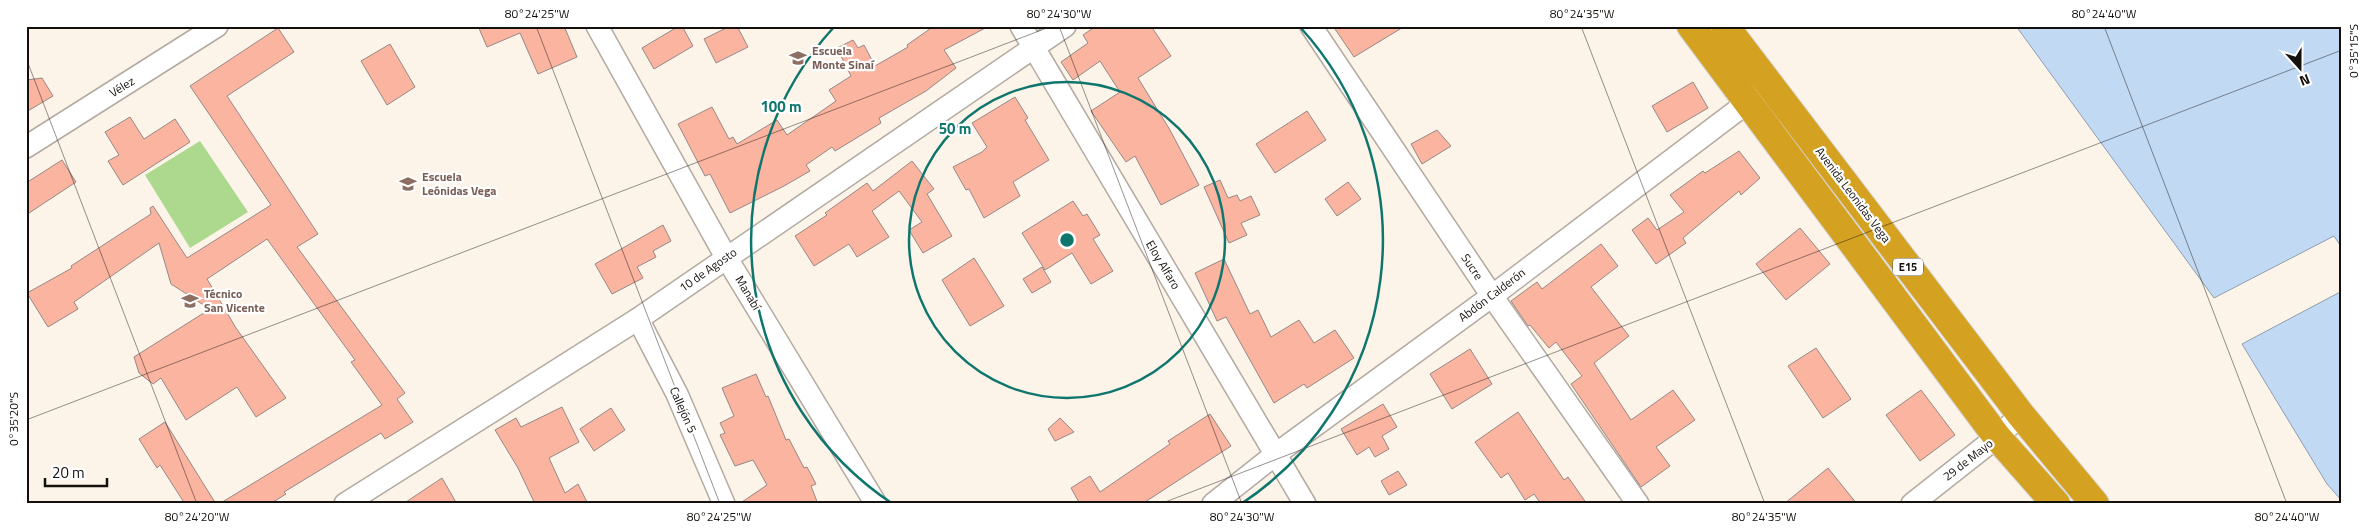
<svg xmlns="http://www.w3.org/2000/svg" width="2368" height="530" font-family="'Titillium Web',sans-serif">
<rect width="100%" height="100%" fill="#fdf4e9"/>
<polygon fill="#add98e" points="200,141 248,212 190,248 145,175"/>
<g fill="#c2d9f4" stroke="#8e9daf">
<polygon points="2016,26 2342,26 2342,248 2334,236 2214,298"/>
<polygon points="2342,291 2342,501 2327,484 2242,344"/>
</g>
<g fill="#fbb4a0" stroke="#968885">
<polygon points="478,26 564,26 577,57 538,74 520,33 487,47"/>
<polygon points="679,26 682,26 693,46 654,69 642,48"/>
<polygon points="730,26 737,26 748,47 716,63 704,39"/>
<polygon points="934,26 989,26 944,50 956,68 926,91 879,118 881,123 835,151 832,147 806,165 810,171 784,186 730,213 710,174 705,176 678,124 712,107 729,139 733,137 737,144 777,120 787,135 836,101 829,90 851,76 837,48 853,40 858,48 864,45 875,66 908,47 907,45"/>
<polygon points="1096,26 1151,26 1171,56 1138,78 1170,130 1199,185 1161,205 1135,156 1126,162 1091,111 1120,92 1100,61 1073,80 1061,62 1088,43 1083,35"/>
<polygon points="1333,26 1405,26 1354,57"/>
<polygon points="278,28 294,52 227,96 318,234 297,247 405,393 397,399 413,422 385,439 381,433 284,492 286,494 270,504 219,504 382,405 351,362 355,360 267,239 207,279 236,328 286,398 256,417 237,387 186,420 161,378 153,384 139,373 134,357 210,309 171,284 159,243 74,302 78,309 48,327 27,293 72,268 71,266 151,214 150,208 153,206 187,258 271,205 190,86"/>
<polygon points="390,44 415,87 387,105 361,61"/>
<polygon points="42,78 53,96 26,112 26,80"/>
<polygon points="1693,82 1708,108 1667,132 1652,106"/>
<polygon points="1015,97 1028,118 1025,120 1049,160 1013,182 1020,196 984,218 969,189 966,190 953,167 982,152 987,147 972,123"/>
<polygon points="1307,111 1326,140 1275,173 1256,144"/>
<polygon points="130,117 144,139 175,119 190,142 123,185 108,161 119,155 105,132"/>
<polygon points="1437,130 1451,146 1422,164 1411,144"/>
<polygon points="1739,151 1760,178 1741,195 1739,191 1683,238 1686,243 1656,264 1632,230 1648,218 1657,230 1684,212 1670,195 1703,171 1705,173"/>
<polygon points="62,160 76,182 26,215 26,183"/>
<polygon points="912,161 934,189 927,194 952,236 923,253 909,230 922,222 899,191 872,211 889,237 857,257 849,244 814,266 795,236 827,215 825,213 867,183 873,191"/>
<polygon points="1220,180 1228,198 1237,195 1240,201 1251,196 1260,215 1241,223 1247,235 1229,243 1204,187"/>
<polygon points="1348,182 1361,199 1337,216 1325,199"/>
<polygon points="1073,201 1083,216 1087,214 1100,235 1093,239 1113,271 1091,284 1072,253 1045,270 1022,233"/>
<polygon points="663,225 671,241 653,251 656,257 637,267 643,278 612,294 595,264"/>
<polygon points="1800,228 1830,264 1786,300 1756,264"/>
<polygon points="1601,244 1618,266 1591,287 1629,336 1594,363 1631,420 1673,390 1695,420 1656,447 1670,466 1641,487 1571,384 1582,376 1556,342 1549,348 1530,325 1528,326 1511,301 1537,282 1542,289"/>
<polygon points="974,258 1004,306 970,326 942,280"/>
<polygon points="1224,259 1250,314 1258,310 1271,337 1299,320 1314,343 1335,330 1354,358 1307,388 1304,384 1274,403 1226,317 1217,321 1195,273"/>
<polygon points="1042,267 1051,282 1032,293 1023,279"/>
<polygon points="1816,348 1851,399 1823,418 1788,366"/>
<polygon points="1470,349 1492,384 1452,409 1430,374"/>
<polygon points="756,374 766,397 768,396 786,440 789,439 804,468 807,467 816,484 811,486 818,504 739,504 767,485 753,460 735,466 720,435 725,433 720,423 734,416 722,388"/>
<polygon points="1921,390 1955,435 1920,461 1886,415"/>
<polygon points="1383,404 1397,427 1382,436 1389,449 1375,457 1369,447 1357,455 1341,429"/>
<polygon points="562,407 579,442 549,458 565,493 578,484 588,504 535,504 518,468 495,430 516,418 521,427"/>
<polygon points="611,408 625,430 594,451 580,429"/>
<polygon points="1518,412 1564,480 1568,477 1587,504 1541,504 1534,494 1525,500 1508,473 1501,478 1475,442"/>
<polygon points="1210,414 1231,446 1142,504 1080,504 1071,488 1090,476 1100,492 1170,444 1168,441"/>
<polygon points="1060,418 1074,432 1055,441 1048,429"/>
<polygon points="165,422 216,504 185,504 160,465 157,468 139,439"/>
<polygon points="1828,468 1857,504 1784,504"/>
<polygon points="1398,471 1407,485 1389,495 1381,481"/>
<polygon points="442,478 457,504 403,504"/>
</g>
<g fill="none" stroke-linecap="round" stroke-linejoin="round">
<g stroke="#b3aaa0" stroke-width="24">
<g id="street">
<polyline points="597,26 726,257 876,504"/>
<polyline points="1021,26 1305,504"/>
<polyline points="1311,26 1492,296 1638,504"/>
<polyline points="26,147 217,26"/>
<polyline points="638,319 677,394 724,504"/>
<polyline points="345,504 638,319 1065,26"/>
<polyline points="1213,504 1276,454 1492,296 1760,93"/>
<polyline points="1912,504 1997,437 2021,415"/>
</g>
</g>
<g stroke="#d5d4d3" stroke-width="30">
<g id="highway">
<polyline points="1691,26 1997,437 2056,504"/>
<polyline points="1725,26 2021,415 2095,504"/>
</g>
</g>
<use href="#street" stroke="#fff" stroke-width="21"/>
<use href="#highway" stroke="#d4a121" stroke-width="28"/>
</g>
<path fill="none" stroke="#14100d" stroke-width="1" stroke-opacity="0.45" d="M 536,26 L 720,504M 1059,26 L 1242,504M 1581,26 L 1765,504M 2104,26 L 2287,504M 26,58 L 197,504M 26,420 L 1052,26M 1160,504 L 2342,50"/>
<g fill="none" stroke="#0f766e" stroke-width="2.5">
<circle cx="1067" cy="240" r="158"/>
<path d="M893 504A316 316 0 0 1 834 27M1300 27A316 316 0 0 1 1241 504"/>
</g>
<defs>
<g id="school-bare" transform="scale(1.35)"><path d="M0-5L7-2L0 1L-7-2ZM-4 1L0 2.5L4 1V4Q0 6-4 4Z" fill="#8d6e63" stroke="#fff" stroke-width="2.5" paint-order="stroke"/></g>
</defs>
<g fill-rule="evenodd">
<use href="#school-bare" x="798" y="58"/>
<use href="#school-bare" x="408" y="184"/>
<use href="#school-bare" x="190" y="301"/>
</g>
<g text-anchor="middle" stroke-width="4.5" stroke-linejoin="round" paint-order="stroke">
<rect fill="#fff" stroke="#5a5856" stroke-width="1" x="1893" y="258.5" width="30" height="17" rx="4"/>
<g font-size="11" font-weight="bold" fill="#14100d">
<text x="1908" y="271">E15</text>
</g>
<g font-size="12" font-weight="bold" fill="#785e54" stroke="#fff" text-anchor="start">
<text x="812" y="55">Escuela<tspan x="812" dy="14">Monte Sinaí</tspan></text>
<text x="422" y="181">Escuela<tspan x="422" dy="14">Leónidas Vega</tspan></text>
<text x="204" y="298">Técnico<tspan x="204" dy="14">San Vicente</tspan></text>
</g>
<g font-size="12" fill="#14100d" stroke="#fff">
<text transform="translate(122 87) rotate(-32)" y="4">Vélez</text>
<text transform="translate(1853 195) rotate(53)" y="4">Avenida Leonidas Vega</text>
<text transform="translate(1163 265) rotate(59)" y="4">Eloy Alfaro</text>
<text transform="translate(1472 267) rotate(56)" y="4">Sucre</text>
<text transform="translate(708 270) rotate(-35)" y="4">10 de Agosto</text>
<text transform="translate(748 293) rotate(59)" y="4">Manabí</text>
<text transform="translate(1492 295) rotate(-37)" y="4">Abdón Calderón</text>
<text transform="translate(683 410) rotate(66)" y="4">Callejón 5</text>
<text transform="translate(1968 460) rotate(-38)" y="4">29 de Mayo</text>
</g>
</g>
<circle cx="1067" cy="240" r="8" fill="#0f766e" stroke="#fff" stroke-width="2.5"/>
<g font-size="15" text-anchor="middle" font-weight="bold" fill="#0f766e" stroke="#fff" stroke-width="4.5" stroke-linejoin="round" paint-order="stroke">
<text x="781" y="112">100 m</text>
<text x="955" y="134">50 m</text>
</g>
<rect width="2368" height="530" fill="none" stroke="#ffffff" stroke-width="55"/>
<g transform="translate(2300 68) rotate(159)" stroke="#ffffff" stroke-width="4" paint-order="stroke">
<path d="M0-4L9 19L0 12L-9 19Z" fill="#14100d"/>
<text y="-8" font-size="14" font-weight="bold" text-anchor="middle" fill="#14100d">N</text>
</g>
<path d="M45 478v8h62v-8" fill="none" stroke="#14100d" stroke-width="2.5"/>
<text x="52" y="478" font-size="15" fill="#14100d" stroke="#ffffff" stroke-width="4" paint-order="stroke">20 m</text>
<rect x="28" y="28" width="2312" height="474" fill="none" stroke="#14100d" stroke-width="2"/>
<g font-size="12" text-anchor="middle" fill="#14100d">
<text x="537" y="18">80°24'25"W</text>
<text x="1059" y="18">80°24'30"W</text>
<text x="1582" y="18">80°24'35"W</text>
<text x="2104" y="18">80°24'40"W</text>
<text transform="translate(2354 51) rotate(-90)" y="4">0°35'15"S</text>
<text transform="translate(14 419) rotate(-90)" y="4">0°35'20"S</text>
<text x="197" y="521">80°24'20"W</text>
<text x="719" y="521">80°24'25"W</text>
<text x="1242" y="521">80°24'30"W</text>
<text x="1764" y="521">80°24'35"W</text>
<text x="2287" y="521">80°24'40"W</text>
</g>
</svg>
